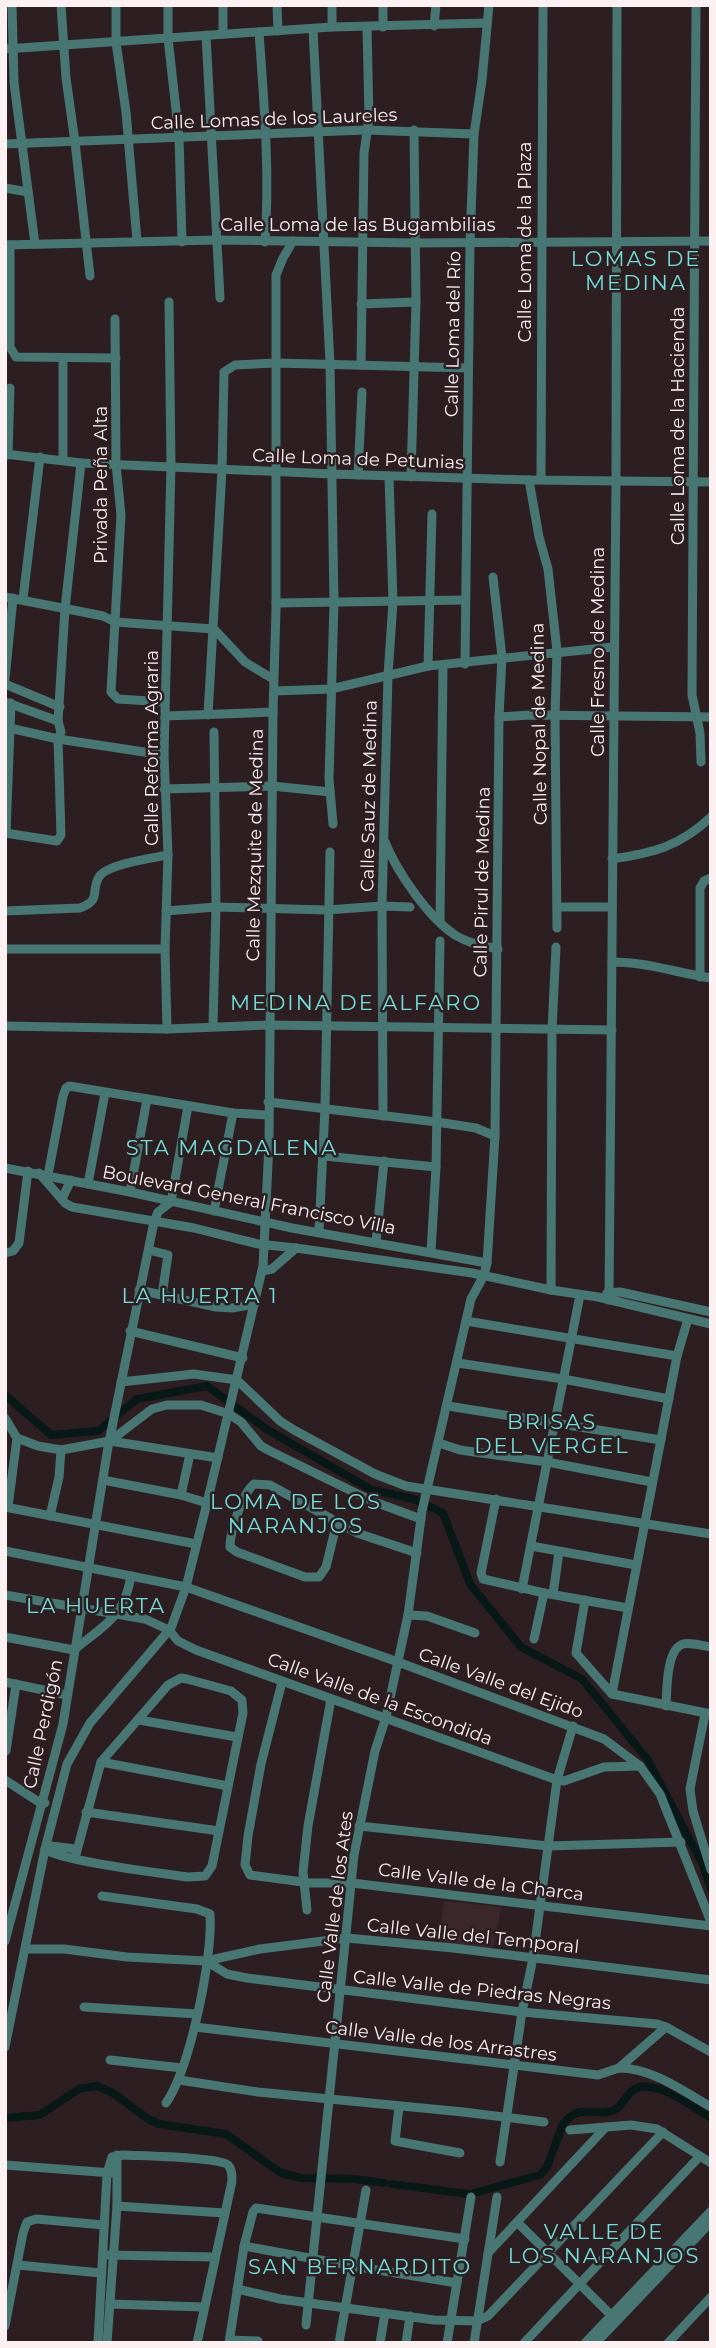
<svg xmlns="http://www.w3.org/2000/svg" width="716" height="2348" font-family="Montserrat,sans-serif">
<rect width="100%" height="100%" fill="#2d1f21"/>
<polygon fill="#3b262a" points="444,1901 501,1907 493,1948 439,1944"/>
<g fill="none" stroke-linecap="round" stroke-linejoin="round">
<g stroke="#071817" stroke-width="8">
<polyline points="5,1395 51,1435 98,1431 137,1399 207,1386 268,1430 372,1490 414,1499 443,1513 470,1584 521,1647 582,1679 648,1760 703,1865 711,1889"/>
<polyline points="5,2118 40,2115 79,2089 97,2086 113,2093 148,2119 159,2124 226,2134 281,2173 301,2178 355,2179 384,2183"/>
<polyline points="392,2184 468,2194"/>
<path d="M 474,2193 L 540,2175 L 547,2167 L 563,2124 C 579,2104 588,2115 608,2112 C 621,2110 623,2099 632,2091 C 652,2075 692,2107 711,2118"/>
</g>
<g stroke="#477673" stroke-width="9">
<polyline points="12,5 14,83 35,244"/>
<polyline points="61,5 66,78 75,142 90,276"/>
<polyline points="116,5 116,42 126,112 137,241"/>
<polyline points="168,5 168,38 179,137 182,242"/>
<polyline points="277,5 278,31"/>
<polyline points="696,5 692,695 700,733 701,762"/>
<polyline points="434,26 436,5"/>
<polyline points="332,27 332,5"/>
<polyline points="383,27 383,5"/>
<polyline points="313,29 330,364 334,602 329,779 333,824"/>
<path d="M 259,32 C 264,102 270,172 265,242"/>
<polyline points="223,34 223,5"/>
<polyline points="206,35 220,298"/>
<polyline points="5,49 332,27 487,23"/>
<polyline points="5,144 366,130 474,134"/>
<polyline points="5,188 28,192"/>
<polyline points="5,245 216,240 416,243 711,241"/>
<polyline points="10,245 10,347 16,357 116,358"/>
<polyline points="361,304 416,302"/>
<polyline points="115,319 116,464 121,515 111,692 118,699 165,702"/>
<polyline points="361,365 364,153 369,118 367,27"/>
<polyline points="5,454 81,463 331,474 529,480 711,482"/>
<polyline points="8,455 10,388"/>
<polyline points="63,460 63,359"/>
<polyline points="358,475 362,392"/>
<polyline points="411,477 416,302 414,130"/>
<polyline points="541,479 543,5"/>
<polyline points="529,480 539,537 548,569 557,651 555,716 557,928"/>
<polyline points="5,597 83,612 103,616 115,622 214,629 245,662 273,679"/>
<polyline points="23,599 40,457"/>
<polyline points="276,603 465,600"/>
<polyline points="465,664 470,243 474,134 482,80 489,5"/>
<polyline points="428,666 432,514"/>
<polyline points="5,679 13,598"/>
<polyline points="5,684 60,707"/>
<polyline points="274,691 331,689 428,666 613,647"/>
<polyline points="5,702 58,721 61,732 58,739 61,835 57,841 5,833"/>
<polyline points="208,715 222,470 224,372 235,365 276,363 468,368"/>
<polyline points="165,716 273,712"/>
<polyline points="499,717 529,715 711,717"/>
<polyline points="58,721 65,609 81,463"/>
<polyline points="5,727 58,739 164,755"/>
<polyline points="164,789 272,786 330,792"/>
<polyline points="6,833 11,703"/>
<path d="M 385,842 C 397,872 428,917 455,935 C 468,943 483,946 498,949"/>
<path d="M 612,859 C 654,853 680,846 711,817"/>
<polyline points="558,907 612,907"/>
<path d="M 5,911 L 80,908 C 102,900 90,892 99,877 C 106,864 153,858 168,855"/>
<polyline points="166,911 216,907 327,910 382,906 410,907"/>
<polyline points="440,921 443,666"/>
<polyline points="5,949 165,949"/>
<path d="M 612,962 C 647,962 677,973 711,978"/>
<polyline points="700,977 700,888 704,881 711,878"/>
<polyline points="5,1026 167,1029 269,1025 612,1030"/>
<polyline points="213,1026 216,907 214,732"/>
<polyline points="167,1029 165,949 168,855 164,755 171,466 169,302"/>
<polyline points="268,1102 437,1122 476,1128 495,1136"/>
<polyline points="383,1116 382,906 388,675 393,602 389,476"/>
<polyline points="324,1156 436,1167"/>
<polyline points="5,1168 130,1192 292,1228 487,1263"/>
<polyline points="39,1173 65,1203 72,1207 194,1228 258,1244 296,1248"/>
<polyline points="48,1175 63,1096 66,1088 69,1086 233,1113 268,1115"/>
<polyline points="88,1184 105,1093"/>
<polyline points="130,1192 147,1099"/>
<polyline points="62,1199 71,1180"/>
<polyline points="214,1211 233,1113"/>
<polyline points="319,1231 325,1108 330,852"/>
<polyline points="376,1242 384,1161"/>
<polyline points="149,1250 168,1255 162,1295"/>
<polyline points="431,1252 436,1167 440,941"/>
<polyline points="5,1253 13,1251 19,1243 28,1171"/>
<polyline points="262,1271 272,1269 296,1248 472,1273 551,1290 598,1297 711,1324"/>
<polyline points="139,1290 216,1307 232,1308 255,1304"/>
<polyline points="551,1290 552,1030 556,947"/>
<polyline points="607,1293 620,1292 711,1312"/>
<polyline points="609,1300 616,480 617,5"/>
<polyline points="466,1321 677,1356"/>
<polyline points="130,1331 243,1358"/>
<polyline points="458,1363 563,1379 669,1399"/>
<polyline points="121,1382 194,1374 237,1380 280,1421 294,1430 375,1474 406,1486 711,1534"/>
<polyline points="448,1406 661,1440"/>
<polyline points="5,1418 17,1438 38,1446 61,1450 110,1441 152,1409 167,1405 201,1405 229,1414 241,1422 261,1446 270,1451 372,1501 421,1519"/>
<polyline points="110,1441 218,1458"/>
<polyline points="439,1443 460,1450 547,1462 652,1482"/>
<polyline points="103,1480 181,1495 207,1503"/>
<polyline points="181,1495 190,1454"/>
<polyline points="496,1499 481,1573 483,1579 544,1593 628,1608"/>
<polyline points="5,1507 196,1544"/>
<polyline points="8,1507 17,1438"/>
<polyline points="50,1516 59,1477 61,1450"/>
<path d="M 337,1522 L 326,1567 L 319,1577 L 305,1577 L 237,1552 L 230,1547 C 230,1532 242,1494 254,1484 L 270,1485 L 357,1533 L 417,1553"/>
<polyline points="531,1546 636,1565"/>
<polyline points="5,1551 186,1587 398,1662 604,1739 640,1766 660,1794 711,1922"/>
<polyline points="522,1589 580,1295"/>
<polyline points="553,1594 559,1552"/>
<polyline points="5,1595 145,1619 169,1630 178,1641 196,1650 557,1780 564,1781 604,1767 640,1766"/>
<polyline points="585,1600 576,1653 612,1694 711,1714"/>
<polyline points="408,1615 427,1616 475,1633"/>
<path d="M 5,1637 L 74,1650 C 104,1625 124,1618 131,1576"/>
<polyline points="534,1639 544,1593"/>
<polyline points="5,1682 67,1695"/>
<polyline points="282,1682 261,1764 248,1836 245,1865 250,1875 310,1883 352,1883 711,1926"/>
<polyline points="612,1694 677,1356 688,1319"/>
<path d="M 666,1706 C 667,1691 666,1649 683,1644 C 691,1642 702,1646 711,1647"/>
<polyline points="705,1714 690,1789 693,1811 711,1870"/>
<polyline points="139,1720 237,1737"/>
<polyline points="6,1751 16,1684"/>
<polyline points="101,1762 228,1786"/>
<polyline points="5,1780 42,1804 45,1803"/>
<polyline points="86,1812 219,1831"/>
<polyline points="359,1826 548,1846 681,1842"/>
<path d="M 45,1849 C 58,1861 162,1873 187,1877 L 205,1876 L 212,1866 L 243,1713 L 242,1700 L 231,1691 L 187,1679 L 181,1678 L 168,1685 L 101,1762 L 75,1858"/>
<polyline points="45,1849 51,1846 76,1849"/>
<path d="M 102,1896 L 197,1909 L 210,1914 C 213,1958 190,2068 166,2103"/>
<polyline points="307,1910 303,1872 308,1826 331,1699"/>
<polyline points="5,1941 63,1724 108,1447 154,1222 158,1212 171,1202 188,1106"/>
<polyline points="25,1949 64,1949 127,1957 206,1961 260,1949 347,1938 453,1948 711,1980"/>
<polyline points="206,1961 227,1974 247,1978 522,2012 657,2024 666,2027 711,2052"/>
<polyline points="84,2007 197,2014"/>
<polyline points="195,2027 598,2075 619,2068 666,2027"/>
<polyline points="5,2047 45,1849 67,1764 90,1723 171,1628 186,1587 207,1503 263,1266 269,1143 273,712 276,609 276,275 283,258 293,241"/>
<polyline points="110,2060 182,2068"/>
<path d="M 619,2068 C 652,2068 683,2091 711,2107"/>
<polyline points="179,2080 258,2092 463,2112 544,2122"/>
<polyline points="399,2107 395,2141 460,2153"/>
<polyline points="570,2130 631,2125 657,2129 711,2163"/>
<polyline points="500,2162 522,2012 533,1958 557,1780 573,1726"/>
<polyline points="5,2165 112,2173"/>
<polyline points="117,2206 224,2213"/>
<polyline points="517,2222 613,2317"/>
<polyline points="244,2246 353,2266 457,2283"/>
<polyline points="488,2253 606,2127"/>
<polyline points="108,2255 214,2257"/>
<polyline points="18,2265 101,2273"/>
<polyline points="237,2289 280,2299 434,2320 477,2321"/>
<polyline points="110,2304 204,2307"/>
<polyline points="477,2321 488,2316 663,2132"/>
<polyline points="306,2325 354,1855 375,1751 386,1717 408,1615 422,1511 471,1299 484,1275 487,1263 495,1136 499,717 502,657 493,577"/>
<polyline points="5,2326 23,2233 27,2222 36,2219 104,2225"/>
<polyline points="230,2340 258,2341"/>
<path d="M 98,2343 L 107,2173 L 112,2157 L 123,2155 C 140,2156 218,2157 228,2165 C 232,2169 232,2175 232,2181 L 197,2343"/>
<polyline points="107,2343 117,2206 117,2155"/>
<polyline points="229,2343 244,2246 253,2212 256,2208 465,2239"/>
<polyline points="339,2343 366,2190"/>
<polyline points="380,2343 385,2313"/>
<polyline points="406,2343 410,2316"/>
<polyline points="447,2343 471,2197"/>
<polyline points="474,2343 497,2197"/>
<polyline points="524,2343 700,2156"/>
<polyline points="585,2343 711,2211"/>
<polyline points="596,2343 711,2222"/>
<polyline points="668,2343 711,2297"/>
</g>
</g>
<g text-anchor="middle" stroke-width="5" stroke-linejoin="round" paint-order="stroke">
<g font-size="18" fill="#fbf0f2" stroke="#2d1f21">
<text transform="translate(274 119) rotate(-2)" y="6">Calle Lomas de los Laureles</text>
<text x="358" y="231">Calle Loma de las Bugambilias</text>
<text transform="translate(525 242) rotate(-90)" y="6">Calle Loma de la Plaza</text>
<text transform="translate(453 334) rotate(-89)" y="6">Calle Loma del Río</text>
<text transform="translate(678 426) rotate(-90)" y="6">Calle Loma de la Hacienda</text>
<text transform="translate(358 459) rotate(2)" y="6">Calle Loma de Petunias</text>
<text transform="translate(101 485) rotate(-90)" y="6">Privada Peña Alta</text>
<text transform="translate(598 652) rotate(-90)" y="6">Calle Fresno de Medina</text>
<text transform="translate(539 724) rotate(-91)" y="6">Calle Nopal de Medina</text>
<text transform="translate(152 748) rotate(-90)" y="6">Calle Reforma Agraria</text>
<text transform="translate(369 796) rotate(-89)" y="6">Calle Sauz de Medina</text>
<text transform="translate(255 845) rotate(-89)" y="6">Calle Mezquite de Medina</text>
<text transform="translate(482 882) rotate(-89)" y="6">Calle Pirul de Medina</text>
<text transform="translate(249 1200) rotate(11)" y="6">Boulevard General Francisco Villa</text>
<text transform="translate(501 1683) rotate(20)" y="6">Calle Valle del Ejido</text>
<text transform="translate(380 1699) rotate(20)" y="6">Calle Valle de la Escondida</text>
<text transform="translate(43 1724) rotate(-78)" y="6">Calle Perdigón</text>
<text transform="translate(481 1882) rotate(7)" y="6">Calle Valle de la Charca</text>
<text transform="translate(335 1907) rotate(-83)" y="6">Calle Valle de los Ates</text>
<text transform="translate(473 1936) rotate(6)" y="6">Calle Valle del Temporal</text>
<text transform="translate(482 1990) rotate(6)" y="6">Calle Valle de Piedras Negras</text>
<text transform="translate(441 2041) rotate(7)" y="6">Calle Valle de los Arrastres</text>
</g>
<g font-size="21" letter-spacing="2" fill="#73ded9" stroke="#2d1f21">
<text x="636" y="266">LOMAS DE<tspan x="636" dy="24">MEDINA</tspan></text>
<text x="356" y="1010">MEDINA DE ALFARO</text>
<text x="232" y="1155">STA MAGDALENA</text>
<text x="200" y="1303">LA HUERTA 1</text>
<text x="552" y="1429">BRISAS<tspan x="552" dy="24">DEL VERGEL</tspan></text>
<text x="296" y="1509">LOMA DE LOS<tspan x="296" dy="24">NARANJOS</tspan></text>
<text x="96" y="1613">LA HUERTA</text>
<text x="604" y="2239">VALLE DE<tspan x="604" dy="24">LOS NARANJOS</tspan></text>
<text x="360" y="2274">SAN BERNARDITO</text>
</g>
</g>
<rect width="716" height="2348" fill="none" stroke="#fbf0f2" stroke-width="14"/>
</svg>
